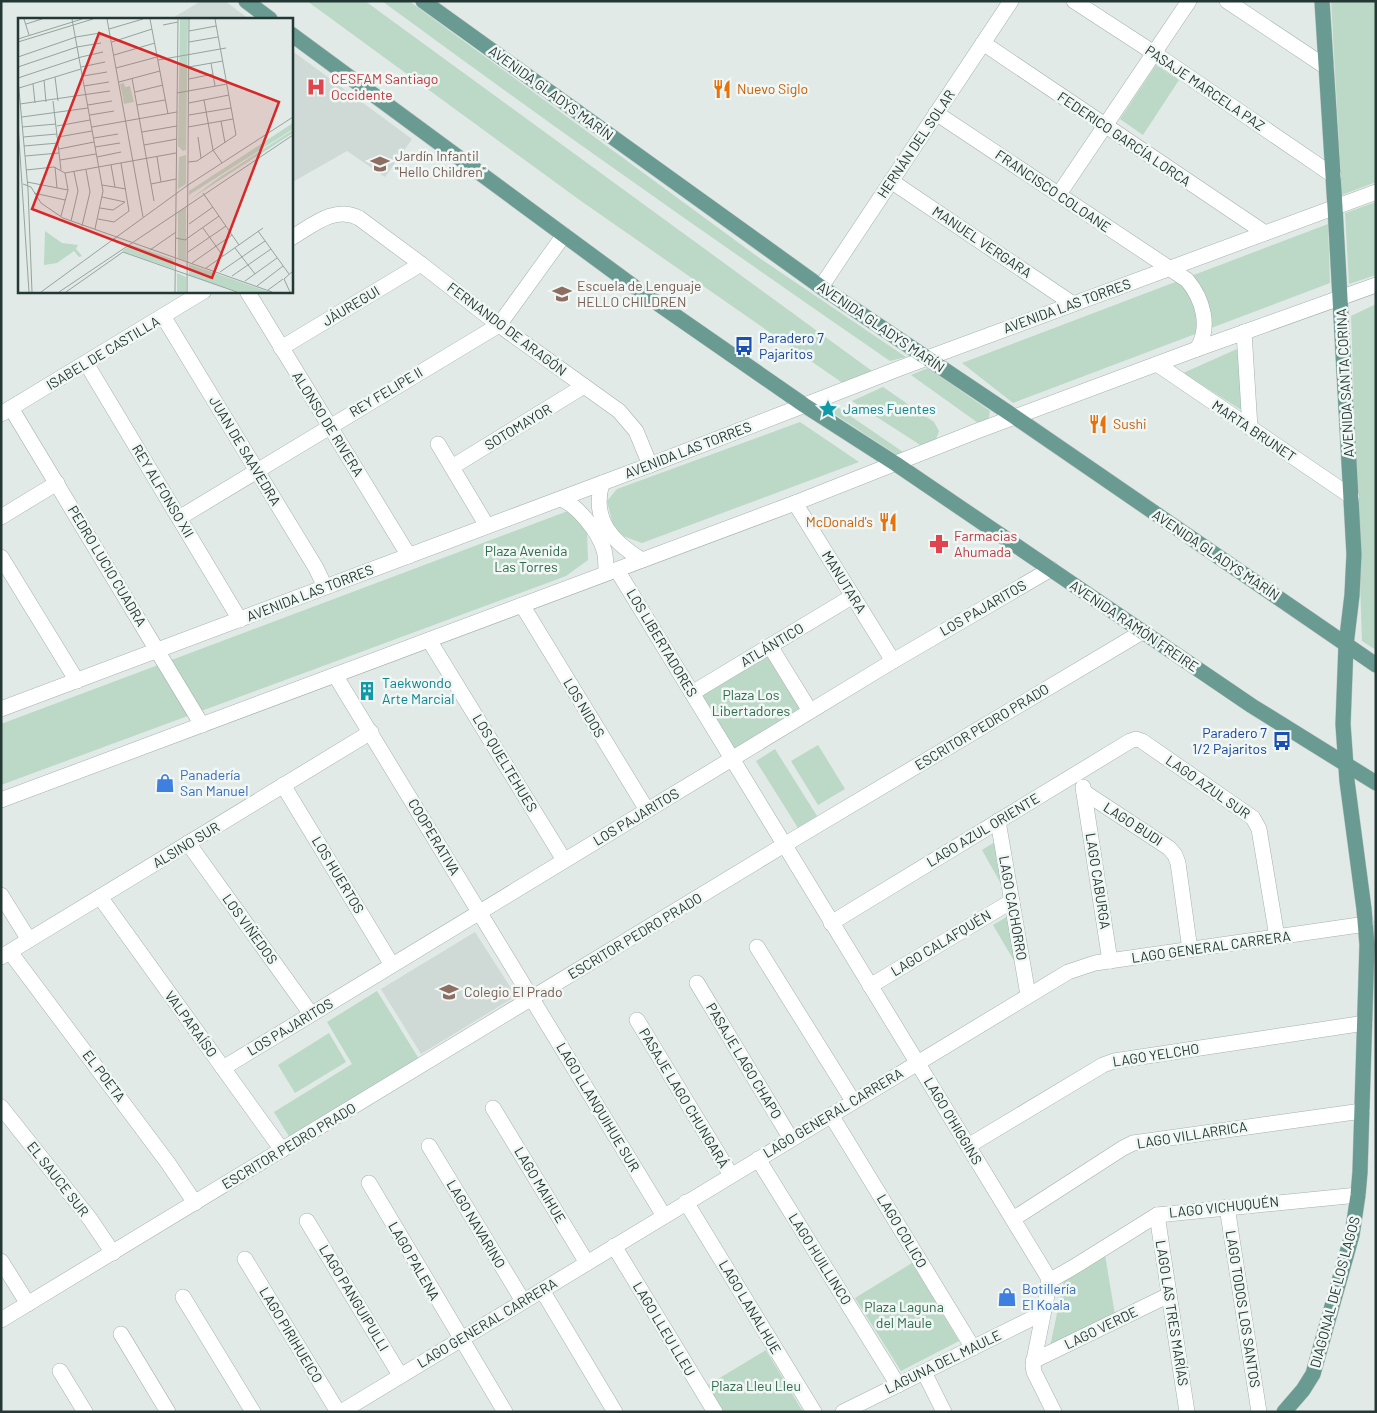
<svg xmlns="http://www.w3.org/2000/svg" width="1377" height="1413" font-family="Barlow,sans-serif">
<rect width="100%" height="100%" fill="#e1eae6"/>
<g fill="#cfd9d5">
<polygon points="201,1 225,1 249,19 171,19"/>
<polygon points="291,50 412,139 385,177 347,151 291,183"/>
<polygon points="475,932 516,996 421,1054 381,989"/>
</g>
<g fill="#bbd9c6">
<polygon points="307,1 365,1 872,371 844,384 581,201"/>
<path d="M 382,1 L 409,1 L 758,257 L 906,357 L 890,361 C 719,243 549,124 382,1 Z"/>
<polygon points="1331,1 1376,1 1376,182 1342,195"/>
<polygon points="1156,65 1179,80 1143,135 1120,119"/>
<polygon points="1376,202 1376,275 1349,284 1345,213"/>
<polygon points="1328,224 1330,283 1013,403 962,363"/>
<polygon points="1376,304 1376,650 1362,641 1351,316"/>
<polygon points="1237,349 1243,411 1183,373"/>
<polygon points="928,368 990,411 988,422 981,425 911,375"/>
<polygon points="883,387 934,422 939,431 934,445 925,448 852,401"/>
<polygon points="827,400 903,452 897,455 822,406"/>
<polygon points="800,422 859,462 642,543 615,533 607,501 617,489"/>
<polygon points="568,511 587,530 588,560 566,576 1,785 1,724"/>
<polygon points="767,655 801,702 800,711 738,748 731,747 703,699 704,693"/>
<polygon points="818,745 845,789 818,805 791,761"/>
<polygon points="775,749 817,816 798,828 756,761"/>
<polygon points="998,840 1004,889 982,850"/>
<polygon points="1010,915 1016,964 993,925"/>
<polygon points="377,991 419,1059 290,1138 274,1112 352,1064 327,1022"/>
<polygon points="329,1033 346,1062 295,1093 278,1065"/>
<polygon points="1105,1255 1115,1315 1050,1347 1064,1280"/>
<polygon points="912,1263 959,1341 901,1371 855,1298"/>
<polygon points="766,1350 803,1412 724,1412 708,1385"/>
</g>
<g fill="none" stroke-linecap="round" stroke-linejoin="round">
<g stroke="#a4b1ad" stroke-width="16">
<g id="minor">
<polyline points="1074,1 1154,53 1334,176"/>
<polyline points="1227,1 1326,67"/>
<polyline points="983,43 1265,233"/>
<path d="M 936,113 L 1187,280 C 1203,299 1211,327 1197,349"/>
<polyline points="891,181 1073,304"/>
<polyline points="1059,194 1189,1"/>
<path d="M 291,238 C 312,226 334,205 359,218 L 421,264 L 499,325 L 619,411 L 636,431 L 650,465"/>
<polyline points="821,287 1011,1"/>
<polyline points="247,291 409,556"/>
<polyline points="163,316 316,568 325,587"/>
<polyline points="1244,332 1250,428"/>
<polyline points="281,348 421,264"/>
<polyline points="86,363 240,620"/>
<polyline points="1157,364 1352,497"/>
<polyline points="11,408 202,725"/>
<polyline points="1,414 204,291"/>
<polyline points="438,444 487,526"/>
<polyline points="452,467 584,386"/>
<path d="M 602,483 C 591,520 613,542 642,560"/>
<path d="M 561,499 C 578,506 598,531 604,550 C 606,557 606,566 606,573"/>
<polyline points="795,503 893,661"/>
<polyline points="1,517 57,483"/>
<polyline points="179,518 499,325 564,235"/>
<polyline points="1,557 77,681"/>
<polyline points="617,570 1048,1277 1049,1285 1033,1365 1034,1372 1054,1412"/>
<polyline points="522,605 647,810"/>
<polyline points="429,640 564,860"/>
<polyline points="770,646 810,711"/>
<polyline points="335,675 664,1216"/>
<polyline points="692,693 853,596"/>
<polyline points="1,709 650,465 903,367 1376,192"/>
<polyline points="283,785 392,965"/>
<polyline points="1083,787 1110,961"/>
<polyline points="1084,792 1169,848 1175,855 1178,863 1190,950"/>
<polyline points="1,800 795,503 977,431 1197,349 1376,285"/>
<polyline points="998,821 1028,995"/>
<polyline points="188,843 311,1014"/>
<polyline points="1,895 29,940"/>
<polyline points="100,897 282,1150"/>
<polyline points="831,923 1130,741 1136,739 1142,741 1253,818 1259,829 1277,937"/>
<polyline points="757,947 853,1101"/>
<polyline points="10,952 168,1163 195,1203"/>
<polyline points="1,957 371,732"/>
<polyline points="697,983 791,1139"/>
<polyline points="870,986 1012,901"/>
<polyline points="637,1020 731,1175"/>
<polyline points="223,1068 893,661 1051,569"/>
<polyline points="1,1107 90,1219 113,1253"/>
<polyline points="493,1108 587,1263"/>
<polyline points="831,1115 973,1348"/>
<polyline points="429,1146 523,1301"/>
<polyline points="968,1146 1103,1065 1114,1061 1365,1023"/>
<polyline points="758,1159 898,1385"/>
<polyline points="369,1183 505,1412"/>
<polyline points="686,1202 814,1412"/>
<polyline points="1227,1207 1259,1412"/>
<polyline points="1157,1215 1187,1412"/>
<polyline points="1013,1219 1123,1148 1133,1143 1362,1111"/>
<polyline points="307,1221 400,1375"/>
<polyline points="614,1246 715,1412"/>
<polyline points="245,1259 338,1412"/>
<polyline points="1,1261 28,1304"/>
<polyline points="1049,1281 1072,1268 1157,1215 1358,1195"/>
<polyline points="542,1290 615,1412"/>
<polyline points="183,1297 253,1412"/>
<polyline points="1,1320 784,845 1142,632"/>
<polyline points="121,1334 168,1412"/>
<polyline points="1033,1361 1169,1295"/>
<polyline points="60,1371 85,1412"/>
<polyline points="924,1372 944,1412"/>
<polyline points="341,1412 1068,972 1095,963 1366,924"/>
<polyline points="843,1412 1043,1313"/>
</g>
</g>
<g stroke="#c1c7c6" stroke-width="16">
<g id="major">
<polyline points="246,1 270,19"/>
<polyline points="423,1 821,287 1015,417 1376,665"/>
<polyline points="291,34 644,294 804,405 896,464 1252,706 1376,783"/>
<polyline points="1284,1412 1303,1390 1313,1374 1352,1235 1358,1195 1360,1172 1367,945 1364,909 1347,781 1343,724 1346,645 1352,595 1354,554 1335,207 1322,1"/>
</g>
</g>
<use href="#minor" stroke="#fff" stroke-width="15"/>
<use href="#major" stroke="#6a9b92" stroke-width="15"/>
</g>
<defs>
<g id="hospital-bare" transform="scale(1.5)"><path d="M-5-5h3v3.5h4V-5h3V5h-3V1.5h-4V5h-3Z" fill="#e0444e" stroke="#f1f7f4" stroke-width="2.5" paint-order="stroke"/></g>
<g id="restaurant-bare" transform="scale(1.5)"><path d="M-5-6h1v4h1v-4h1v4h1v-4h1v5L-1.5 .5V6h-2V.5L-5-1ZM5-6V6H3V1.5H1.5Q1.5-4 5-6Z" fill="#e8710a" stroke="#f1f7f4" stroke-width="2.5" paint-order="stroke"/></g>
<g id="school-bare" transform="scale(1.5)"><path d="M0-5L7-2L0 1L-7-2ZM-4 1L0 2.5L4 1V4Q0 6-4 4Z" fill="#8d6e63" stroke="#f1f7f4" stroke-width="2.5" paint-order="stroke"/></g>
<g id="bus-bare" transform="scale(1.5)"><path d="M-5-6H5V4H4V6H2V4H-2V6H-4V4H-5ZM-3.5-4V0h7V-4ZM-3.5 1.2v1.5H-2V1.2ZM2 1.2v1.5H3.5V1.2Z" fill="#1a4fb4" stroke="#f1f7f4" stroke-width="2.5" paint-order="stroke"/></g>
<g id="sight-bare" transform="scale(1.5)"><path d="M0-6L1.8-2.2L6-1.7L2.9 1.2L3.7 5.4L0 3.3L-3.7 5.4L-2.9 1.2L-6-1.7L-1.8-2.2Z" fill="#0f9aa8" stroke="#f1f7f4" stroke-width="2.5" paint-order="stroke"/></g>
<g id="pharmacy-bare" transform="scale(1.5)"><path d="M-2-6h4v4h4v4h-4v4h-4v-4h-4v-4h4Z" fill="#e0444e" stroke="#f1f7f4" stroke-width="2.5" paint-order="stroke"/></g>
<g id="building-bare" transform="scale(1.5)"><path d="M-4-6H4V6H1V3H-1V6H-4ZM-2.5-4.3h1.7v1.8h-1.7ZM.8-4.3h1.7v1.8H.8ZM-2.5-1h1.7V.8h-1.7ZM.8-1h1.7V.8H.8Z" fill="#0f9aa8" stroke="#f1f7f4" stroke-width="2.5" paint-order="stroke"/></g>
<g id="shop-bare" transform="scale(1.5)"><path d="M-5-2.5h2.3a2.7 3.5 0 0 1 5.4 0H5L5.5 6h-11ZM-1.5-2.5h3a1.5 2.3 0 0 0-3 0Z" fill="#3f7fe0" stroke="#f1f7f4" stroke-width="2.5" paint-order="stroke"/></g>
</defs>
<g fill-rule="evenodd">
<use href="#hospital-bare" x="316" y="87"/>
<use href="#restaurant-bare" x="722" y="89"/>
<use href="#school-bare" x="380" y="164"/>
<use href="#school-bare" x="562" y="294"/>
<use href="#bus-bare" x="744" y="346"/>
<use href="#sight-bare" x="828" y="409"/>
<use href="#restaurant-bare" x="1098" y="424"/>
<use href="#restaurant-bare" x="888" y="522"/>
<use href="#pharmacy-bare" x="939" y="544"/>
<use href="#building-bare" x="367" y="691"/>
<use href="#bus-bare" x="1282" y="741"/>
<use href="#shop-bare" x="165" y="783"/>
<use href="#school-bare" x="449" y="992"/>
<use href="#shop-bare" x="1007" y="1297"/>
</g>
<g text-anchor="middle" stroke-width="5" stroke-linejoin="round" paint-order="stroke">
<g font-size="14" fill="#be3a42" stroke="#f1f7f4" text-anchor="start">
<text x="331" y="84">CESFAM Santiago<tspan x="331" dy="16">Occidente</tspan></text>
<text x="954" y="541">Farmacias<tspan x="954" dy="16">Ahumada</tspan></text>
</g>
<g font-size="14" fill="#233834" stroke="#f1f7f4">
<text transform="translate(1205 88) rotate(34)" y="5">PASAJE MARCELA PAZ</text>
<text transform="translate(551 93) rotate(36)" y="5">AVENIDA GLADYS MARÍN</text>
<text transform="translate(1124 139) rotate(34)" y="5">FEDERICO GARCÍA LORCA</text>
<text transform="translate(916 144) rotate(-56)" y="5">HERNÁN DEL SOLAR</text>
<text transform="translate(1053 191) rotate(34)" y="5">FRANCISCO COLOANE</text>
<text transform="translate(982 242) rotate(34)" y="5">MANUEL VERGARA</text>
<text transform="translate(351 306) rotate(-31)" y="5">JÁUREGUI</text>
<text transform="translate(1067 306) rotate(-20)" y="5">AVENIDA LAS TORRES</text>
<text transform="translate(881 327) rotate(34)" y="5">AVENIDA GLADYS MARÍN</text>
<text transform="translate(507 329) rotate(37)" y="5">FERNANDO DE ARAGÓN</text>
<text transform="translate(103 353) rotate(-31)" y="5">ISABEL DE CASTILLA</text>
<text transform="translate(1345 383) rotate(-93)" y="5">AVENIDA SANTA CORINA</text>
<text transform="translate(386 392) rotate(-31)" y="5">REY FELIPE II</text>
<text transform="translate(328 424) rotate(58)" y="5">ALONSO DE RIVERA</text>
<text transform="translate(518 427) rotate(-31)" y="5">SOTOMAYOR</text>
<text transform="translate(1254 431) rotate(34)" y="5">MARTA BRUNET</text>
<text transform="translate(688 450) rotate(-21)" y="5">AVENIDA LAS TORRES</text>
<text transform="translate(245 451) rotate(59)" y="5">JUAN DE SAAVEDRA</text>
<text transform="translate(163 491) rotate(59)" y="5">REY ALFONSO XII</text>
<text transform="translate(1216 555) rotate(34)" y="5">AVENIDA GLADYS MARÍN</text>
<text transform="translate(107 566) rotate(59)" y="5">PEDRO LUCIO CUADRA</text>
<text transform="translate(844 582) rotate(58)" y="5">MANUTARA</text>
<text transform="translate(310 593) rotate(-21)" y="5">AVENIDA LAS TORRES</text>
<text transform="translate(983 608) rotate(-30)" y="5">LOS PAJARITOS</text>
<text transform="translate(1134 626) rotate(34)" y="5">AVENIDA RAMÓN FREIRE</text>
<text transform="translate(662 643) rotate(59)" y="5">LOS LIBERTADORES</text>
<text transform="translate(772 645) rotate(-31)" y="5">ATLÁNTICO</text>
<text transform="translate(584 708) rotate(59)" y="5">LOS NIDOS</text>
<text transform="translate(982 727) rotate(-31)" y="5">ESCRITOR PEDRO PRADO</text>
<text transform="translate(505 763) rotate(59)" y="5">LOS QUELTEHUES</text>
<text transform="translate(1208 787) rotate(35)" y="5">LAGO AZUL SUR</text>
<text transform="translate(636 817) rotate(-31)" y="5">LOS PAJARITOS</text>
<text transform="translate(1133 824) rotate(33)" y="5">LAGO BUDI</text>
<text transform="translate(983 830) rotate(-31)" y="5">LAGO AZUL ORIENTE</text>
<text transform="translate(434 837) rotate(59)" y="5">COOPERATIVA</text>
<text transform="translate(186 845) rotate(-31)" y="5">ALSINO SUR</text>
<text transform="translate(338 875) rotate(59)" y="5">LOS HUERTOS</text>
<text transform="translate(1098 881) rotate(81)" y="5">LAGO CABURGA</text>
<text transform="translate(1013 908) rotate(80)" y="5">LAGO CACHORRO</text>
<text transform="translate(250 929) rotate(54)" y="5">LOS VIÑEDOS</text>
<text transform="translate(635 936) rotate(-31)" y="5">ESCRITOR PEDRO PRADO</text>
<text transform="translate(941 943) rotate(-31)" y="5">LAGO CALAFQUÉN</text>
<text transform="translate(1211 947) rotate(-8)" y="5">LAGO GENERAL CARRERA</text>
<text transform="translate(191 1024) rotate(54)" y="5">VALPARAÍSO</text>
<text transform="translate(290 1027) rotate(-31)" y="5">LOS PAJARITOS</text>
<text transform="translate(1156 1055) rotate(-9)" y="5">LAGO YELCHO</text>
<text transform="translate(744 1061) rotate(59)" y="5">PASAJE LAGO CHAPO</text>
<text transform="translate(104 1076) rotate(53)" y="5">EL POETA</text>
<text transform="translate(684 1098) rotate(59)" y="5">PASAJE LAGO CHUNGARÁ</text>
<text transform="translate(598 1107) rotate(59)" y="5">LAGO LLANQUIHUE SUR</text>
<text transform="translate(833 1113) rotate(-31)" y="5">LAGO GENERAL CARRERA</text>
<text transform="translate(953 1121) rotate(59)" y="5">LAGO O'HIGGINS</text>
<text transform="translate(1192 1135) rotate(-9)" y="5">LAGO VILLARRICA</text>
<text transform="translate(289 1146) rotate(-31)" y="5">ESCRITOR PEDRO PRADO</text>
<text transform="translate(58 1179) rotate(52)" y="5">EL SAUCE SUR</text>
<text transform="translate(540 1185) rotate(59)" y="5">LAGO MAIHUE</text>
<text transform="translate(1224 1207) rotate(-6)" y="5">LAGO VICHUQUÉN</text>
<text transform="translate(476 1224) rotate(59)" y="5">LAGO NAVARINO</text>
<text transform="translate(902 1231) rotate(59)" y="5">LAGO COLICO</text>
<text transform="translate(820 1259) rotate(58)" y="5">LAGO HUILLINCO</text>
<text transform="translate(414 1261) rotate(60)" y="5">LAGO PALENA</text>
<text transform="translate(1335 1292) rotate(-75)" y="5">DIAGONAL DE LOS LAGOS</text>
<text transform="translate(354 1298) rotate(59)" y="5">LAGO PANGUIPULLI</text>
<text transform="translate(750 1307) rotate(59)" y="5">LAGO LANALHUE</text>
<text transform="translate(1243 1309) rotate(81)" y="5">LAGO TODOS LOS SANTOS</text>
<text transform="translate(1172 1313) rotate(81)" y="5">LAGO LAS TRES MARÍAS</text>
<text transform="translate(487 1323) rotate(-31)" y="5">LAGO GENERAL CARRERA</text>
<text transform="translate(1101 1328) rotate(-26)" y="5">LAGO VERDE</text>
<text transform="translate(664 1329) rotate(59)" y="5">LAGO LLEU LLEU</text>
<text transform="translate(291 1335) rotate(59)" y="5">LAGO PIRIHUEICO</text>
<text transform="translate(943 1362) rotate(-26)" y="5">LAGUNA DEL MAULE</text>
</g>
<g font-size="14" fill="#c56008" stroke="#f1f7f4" text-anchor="start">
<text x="737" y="94">Nuevo Siglo</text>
<text x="1113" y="429">Sushi</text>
<text x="873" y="527" text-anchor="end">McDonald's</text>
</g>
<g font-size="14" fill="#785e54" stroke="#f1f7f4" text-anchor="start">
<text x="395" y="161">Jardín Infantil<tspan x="395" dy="16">"Hello Children"</tspan></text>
<text x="577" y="291">Escuela de Lenguaje<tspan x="577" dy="16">HELLO CHILDREN</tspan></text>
<text x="464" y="997">Colegio El Prado</text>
</g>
<g font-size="14" fill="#164399" stroke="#f1f7f4" text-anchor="start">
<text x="759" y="343">Paradero 7<tspan x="759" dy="16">Pajaritos</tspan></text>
<text x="1267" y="738" text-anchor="end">Paradero 7<tspan x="1267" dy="16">1/2 Pajaritos</tspan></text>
</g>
<g font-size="14" fill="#0d838f" stroke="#f1f7f4" text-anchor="start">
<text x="843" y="414">James Fuentes</text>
<text x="382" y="688">Taekwondo<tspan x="382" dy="16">Arte Marcial</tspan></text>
</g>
<g font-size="14" fill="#316b4d" stroke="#f1f7f4">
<text x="526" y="556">Plaza Avenida<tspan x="526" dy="16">Las Torres</tspan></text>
<text x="751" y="700">Plaza Los<tspan x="751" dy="16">Libertadores</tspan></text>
<text x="904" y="1312">Plaza Laguna<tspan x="904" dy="16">del Maule</tspan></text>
<text x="756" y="1391">Plaza Lleu Lleu</text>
</g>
<g font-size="14" fill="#366cbe" stroke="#f1f7f4" text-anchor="start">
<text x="180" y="780">Panadería<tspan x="180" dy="16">San Manuel</tspan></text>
<text x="1022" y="1294">Botillería<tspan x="1022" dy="16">El Koala</tspan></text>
</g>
</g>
<g transform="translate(18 18)">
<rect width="275" height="275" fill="#e1eae6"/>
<path d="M 162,1 L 170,1 L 168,132 L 165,133 L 160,128 ZM 106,65 L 107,69 L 112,68 L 116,84 L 106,86 L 102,66 ZM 275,105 L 275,111 L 171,177 L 171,173 ZM 275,112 L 275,115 L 171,182 L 202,159 ZM 168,137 L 168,166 L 160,171 L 161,139 ZM 168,189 L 168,243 L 160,240 L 160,194 ZM 27,213 L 44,225 L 60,227 L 58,231 L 64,238 L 61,239 L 56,233 L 39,245 L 26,247 ZM 113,227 L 155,241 L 156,251 L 104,233 ZM 171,246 L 251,274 L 221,274 L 171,257 ZM 159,255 L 168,259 L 168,274 L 159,274 Z" fill="#bbd9c6"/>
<path fill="none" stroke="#95a39f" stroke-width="1" d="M 6,1 L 11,17M 54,1 L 85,173 L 77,211M 89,1 L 125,199M 132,1 L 150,96M 8,6 L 24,1M 145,7 L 160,4M 91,11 L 125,1M 171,13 L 198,8M 0,21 L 64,1M 0,24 L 75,1M 94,24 L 134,11M 171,24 L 200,19M 96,37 L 137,25M 0,39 L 58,19 L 82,15M 140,42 L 208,30M 193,45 L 197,68M 0,49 L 59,29 L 83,25M 63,49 L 87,44M 171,49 L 205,43M 98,50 L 139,39M 65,58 L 89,54M 37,59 L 40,83M 0,60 L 63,39 L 85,34M 114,60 L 136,183M 0,61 L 10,171 L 14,274M 171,61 L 195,56M 26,62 L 28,84M 101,64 L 142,53M 15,66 L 17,85M 66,68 L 91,64M 1,70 L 63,51M 117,74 L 145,67M 159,75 L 209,66M 186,82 L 195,132 L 204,145M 35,83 L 43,152M 171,85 L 211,77M 2,86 L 92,73M 70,87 L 94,83M 119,87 L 147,82M 72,97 L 96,93M 171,97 L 213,90M 4,99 L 70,90M 203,103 L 207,125M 0,106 L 11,274M 39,108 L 72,102M 4,109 L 38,106M 74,109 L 159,94M 170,109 L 215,101M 124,114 L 159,108M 5,119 L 39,116M 40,119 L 74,113M 180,119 L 183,140M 76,120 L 100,116M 126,127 L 159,121M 6,128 L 40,125M 77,129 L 102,125M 41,131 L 76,124M 7,138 L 41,135M 79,139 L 103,134M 139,139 L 143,164M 42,142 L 78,136M 170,144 L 179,143 L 218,117 L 197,1M 93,147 L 97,169M 37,149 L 39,170M 8,152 L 36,149 L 47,155 L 158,135M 9,164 L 50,172M 5,166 L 13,169 L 23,185 L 45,200 L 254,274M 133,166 L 158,161M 84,167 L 108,171M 16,175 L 47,182M 185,175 L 221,227M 84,179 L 107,184M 82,190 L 95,192 L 107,184M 43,198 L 50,172 L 47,155M 80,201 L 96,204 L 111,193 L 103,145M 53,203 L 60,173 L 56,154M 171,206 L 195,189M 64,208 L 72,174 L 68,152M 185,210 L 205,238M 240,213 L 271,256M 158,220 L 167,222 L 201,198M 217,230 L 237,256M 132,232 L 158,214M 170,234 L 208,208M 174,245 L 214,217M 188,250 L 245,210M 202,254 L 247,223M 214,258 L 253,231M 227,263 L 259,240M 239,268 L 265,248M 250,272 L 265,261M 23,274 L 170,167 L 275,99M 41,274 L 275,117M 48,274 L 105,234 L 219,274M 157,274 L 160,1M 169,274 L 171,1M 272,274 L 266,261 L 275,253"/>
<path fill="#d62828" fill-opacity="0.15" stroke="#d62828" stroke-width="2.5" d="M 81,15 L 261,84 L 194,260 L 14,191 Z"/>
<rect width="275" height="275" fill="none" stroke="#233834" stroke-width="2.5"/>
</g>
<rect width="1377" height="1413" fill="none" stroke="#233834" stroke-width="5"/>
</svg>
